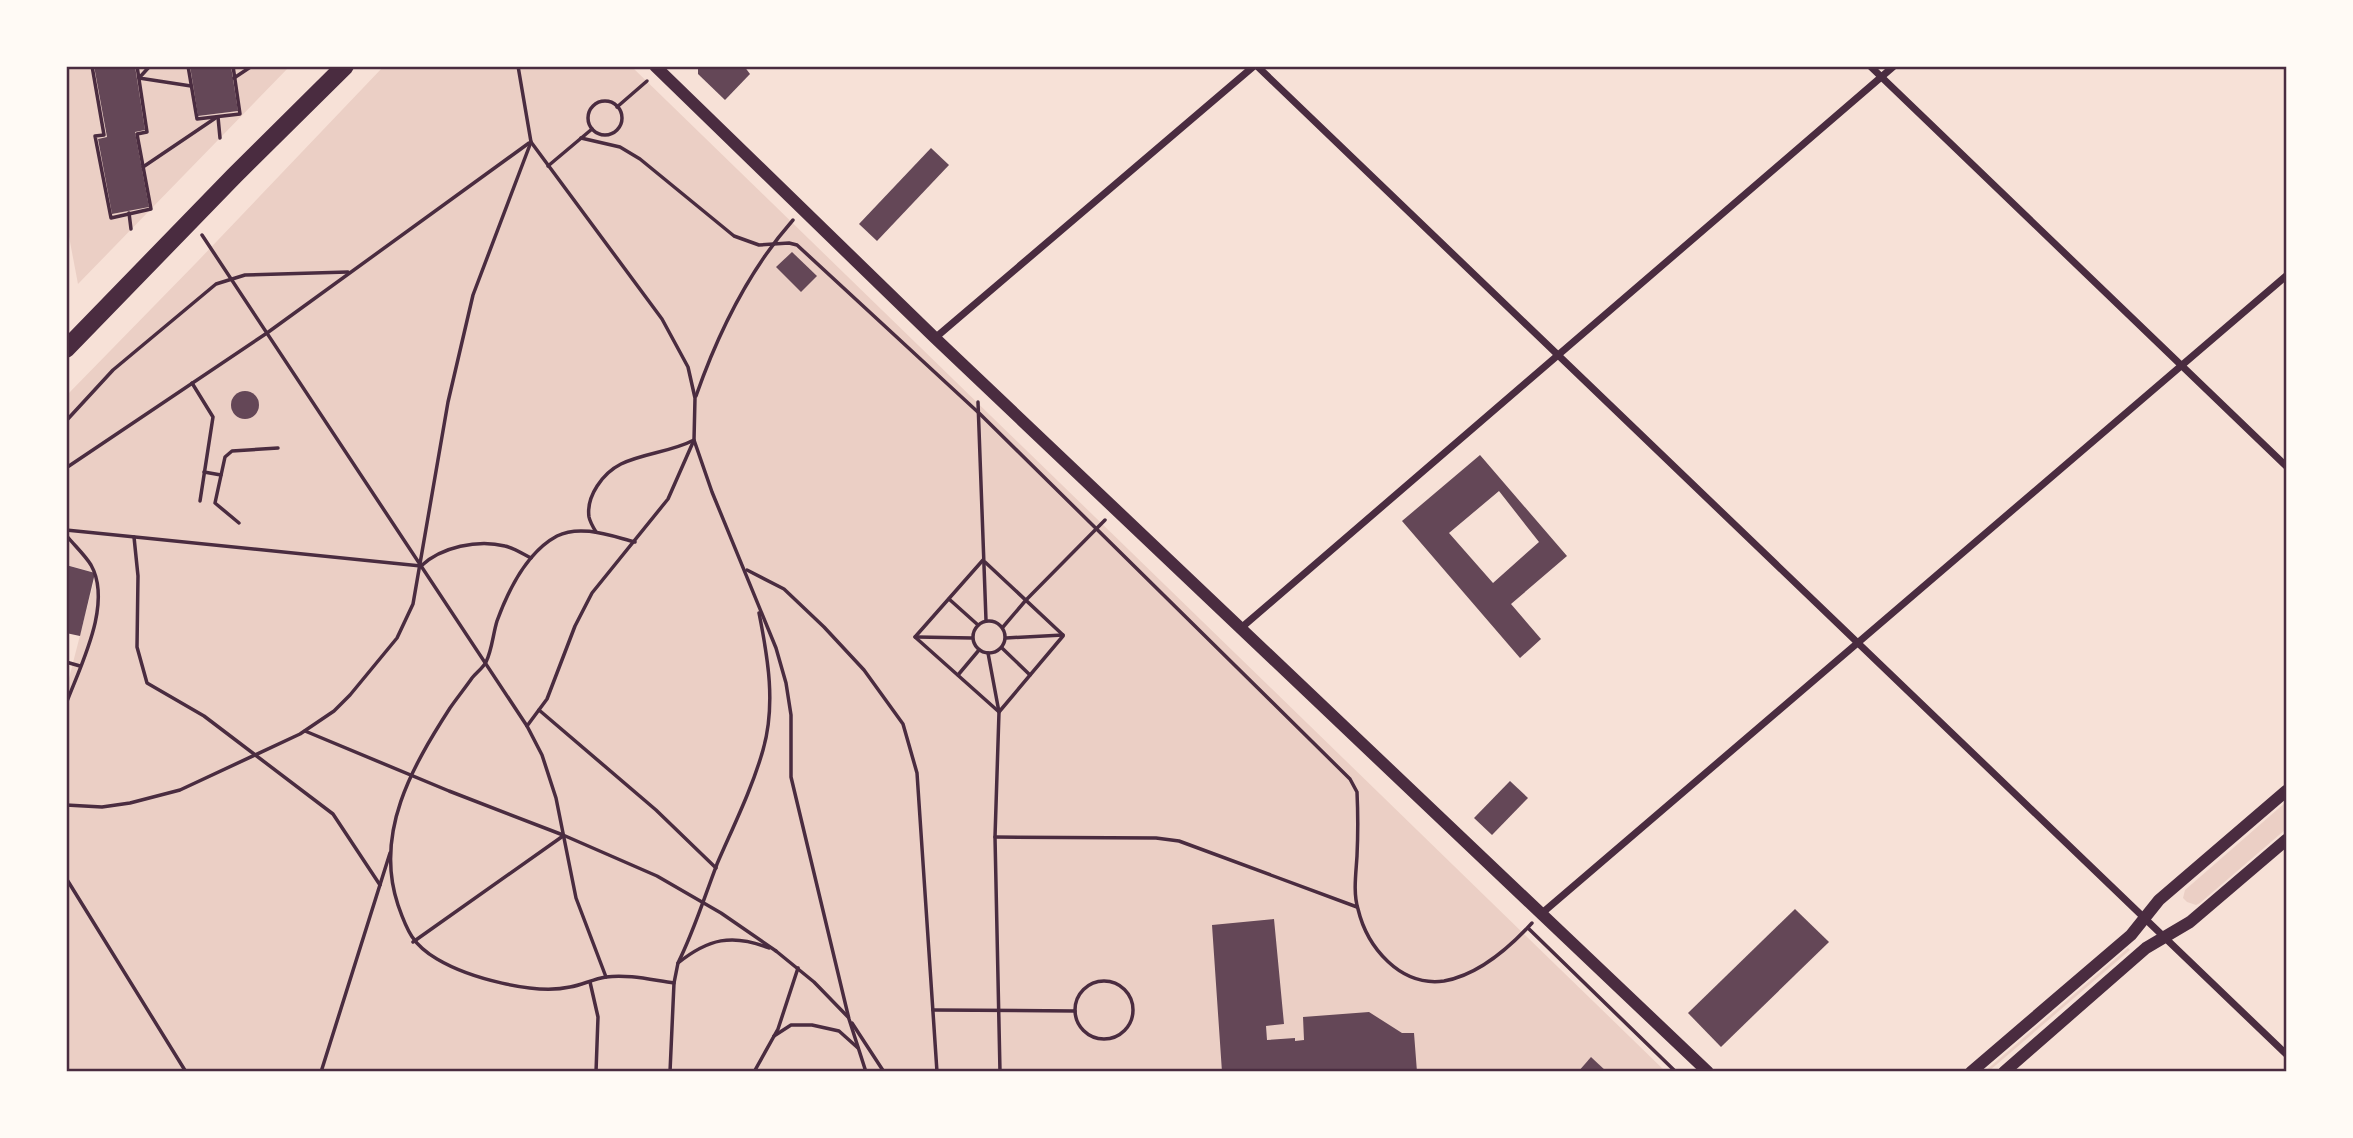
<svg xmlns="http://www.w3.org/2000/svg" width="2353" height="1138" font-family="'Public Sans',sans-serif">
<rect width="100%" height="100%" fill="#f7e1d7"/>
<g fill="#ebcfc5">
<polygon points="66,67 94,67 107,137 98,139 113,214 148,206 135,132 145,130 135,67 190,67 199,116 238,111 231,67 289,67 78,284 67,226"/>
<polygon points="383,67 632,67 1665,1071 67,1071 66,690 96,573 67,565 67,395 197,262"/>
<polygon points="2286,802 2286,829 2200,903 2196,905 2187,902 2183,898 2185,890"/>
<polygon points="2128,948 2130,950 1989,1071 1985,1071"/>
</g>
<g fill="#644757" fill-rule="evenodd">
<polygon points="94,66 135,66 145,130 135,132 149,207 112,214 98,139 107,137"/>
<polygon points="190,66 231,66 238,111 198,116"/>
<polygon points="698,66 744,66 750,74 725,100 698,74"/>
<polygon points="931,148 949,165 877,241 859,224"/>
<polygon points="792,252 817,276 801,292 776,267"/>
<circle cx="245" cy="405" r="14"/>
<path d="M 1480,455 L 1567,556 L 1511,604 L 1541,639 L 1520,658 L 1402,521 ZM 1499,491 L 1539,542 L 1493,583 L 1449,533 Z"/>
<polygon points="66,565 95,573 80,636 66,633"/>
<polygon points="1510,781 1528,798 1492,835 1474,818"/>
<polygon points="1795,909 1829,942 1721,1047 1688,1013"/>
<polygon points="1274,919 1284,1024 1266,1026 1267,1040 1295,1038 1295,1041 1304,1040 1303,1017 1369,1012 1402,1033 1414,1033 1417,1072 1222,1072 1212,925"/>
<polygon points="1591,1057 1607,1072 1578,1072"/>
</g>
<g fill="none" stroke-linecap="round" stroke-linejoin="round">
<g stroke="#4a2c40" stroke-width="3.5">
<polyline points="92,66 104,135 95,136 111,218 151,209 137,134 147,132 137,66"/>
<polyline points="150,66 139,78 191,86"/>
<polyline points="188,66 197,119 240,114 233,66"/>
<polyline points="518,66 531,142 662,319 688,367 695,398 694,440 668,499 592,593 575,626 547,699 527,726"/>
<polyline points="234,78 252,66"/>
<circle cx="605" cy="118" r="17"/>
<polyline points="617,107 647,81"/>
<polyline points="218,117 220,138"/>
<path d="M 581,138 L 620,147 L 640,159 L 734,236 L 759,245 L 789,243 L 797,245 L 980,414 L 1350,779 L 1357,792 C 1358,813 1358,835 1357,856 C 1356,873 1353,893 1358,909 C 1367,947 1400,987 1444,981 C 1478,975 1510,947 1532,923"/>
<polyline points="548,166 592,129"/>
<polyline points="143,167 217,117"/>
<polyline points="129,213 131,229"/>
<polyline points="202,235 527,726 542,755 556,798 576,898 606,977"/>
<polyline points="192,383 213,417 200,501"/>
<path d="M 696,396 C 718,333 749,270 793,220"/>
<polyline points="978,402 986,620"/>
<polyline points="66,421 113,370 216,284 245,275 348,272"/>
<polyline points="66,468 267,333 529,143"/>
<polyline points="204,472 221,475"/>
<polyline points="239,523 215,503 225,457 232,451 278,448"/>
<path d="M 66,530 L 421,566 C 441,547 478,539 505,546 C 514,548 523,554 531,558"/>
<path d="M 596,532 C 593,527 590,522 589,517 C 586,496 603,473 621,464 C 644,453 671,452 694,440 L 712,492 L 776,648 L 786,683 L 791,715 L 791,777 L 849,1019 L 866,1072"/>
<path d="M 66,535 C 74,545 85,555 91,565 C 113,604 80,666 66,704"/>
<polyline points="134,537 138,576 137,647 147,683 204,716 333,814 380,885"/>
<path d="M 635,542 C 611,536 581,524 557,536 C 527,552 508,591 497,621 C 493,634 492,650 486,662 C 483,668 476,673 472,678 C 465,688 457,698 450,708 C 412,767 374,833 398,905 C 407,931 413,945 437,959 C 469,978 534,995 570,987 C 582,985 593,979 606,977 C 628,974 652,980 674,983"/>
<polyline points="985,562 1063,635"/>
<polyline points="747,570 784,589 824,627 864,670 903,724 917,773 937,1072"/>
<polyline points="949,599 978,625"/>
<circle cx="989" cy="637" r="16"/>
<polyline points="1003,627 1026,600 1105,520"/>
<polyline points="915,637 998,711"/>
<polyline points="915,637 983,560"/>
<polyline points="917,637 972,638"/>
<polyline points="1006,638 1063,635"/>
<polyline points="1002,648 1030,675"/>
<polyline points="988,653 999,712 995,837 1000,1072"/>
<polyline points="66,662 80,666"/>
<polyline points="958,675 979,650"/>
<polyline points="539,710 656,810 716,868"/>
<polyline points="999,712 1063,636"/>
<polyline points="305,731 449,791 563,835 657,876 721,913 776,951"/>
<polyline points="66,805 102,807 130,803 180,790 300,734 334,711 350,695 397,638 413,604 448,402 473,295 531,142"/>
<polyline points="995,837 1156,838 1179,841 1357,907"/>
<polyline points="66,878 186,1072"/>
<polyline points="1528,928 1676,1072"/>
<polyline points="413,942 563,836"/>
<polyline points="776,951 814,982 848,1017"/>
<path d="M 678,963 C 694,931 704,898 717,864 C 733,827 752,789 763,750 C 776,705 768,658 759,613"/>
<circle cx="1104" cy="1010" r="29"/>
<polyline points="590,982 598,1017 596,1072"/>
<polyline points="933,1010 1075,1011"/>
<polyline points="852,1023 884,1072"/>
<polyline points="774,1036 791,1025 812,1025 839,1031 858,1048"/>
<polyline points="321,1072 390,853"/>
<path d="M 670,1072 L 674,983 L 678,963 C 708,939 732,933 769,948"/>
<polyline points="754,1072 778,1029 798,968"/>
</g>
<g stroke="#4a2c40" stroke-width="7">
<polyline points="1257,66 2286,1054"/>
<polyline points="1870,66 2286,466"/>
<polyline points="935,338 1254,66"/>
<polyline points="1241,628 1894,66"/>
<polyline points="1541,914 2286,276"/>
</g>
<g stroke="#4a2c40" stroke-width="12">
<polyline points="655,66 935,338 1708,1072"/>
<polyline points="1971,1072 2131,935 2159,900 2286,791"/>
<polyline points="2004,1072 2146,948 2190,922 2286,840"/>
</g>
<polyline stroke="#4a2c40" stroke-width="18" points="66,349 234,176 345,66"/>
</g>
<rect width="2353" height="1138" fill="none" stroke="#fffaf5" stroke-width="136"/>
<rect x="68" y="68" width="2217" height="1002" fill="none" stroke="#4a2c40" stroke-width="2.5"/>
</svg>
